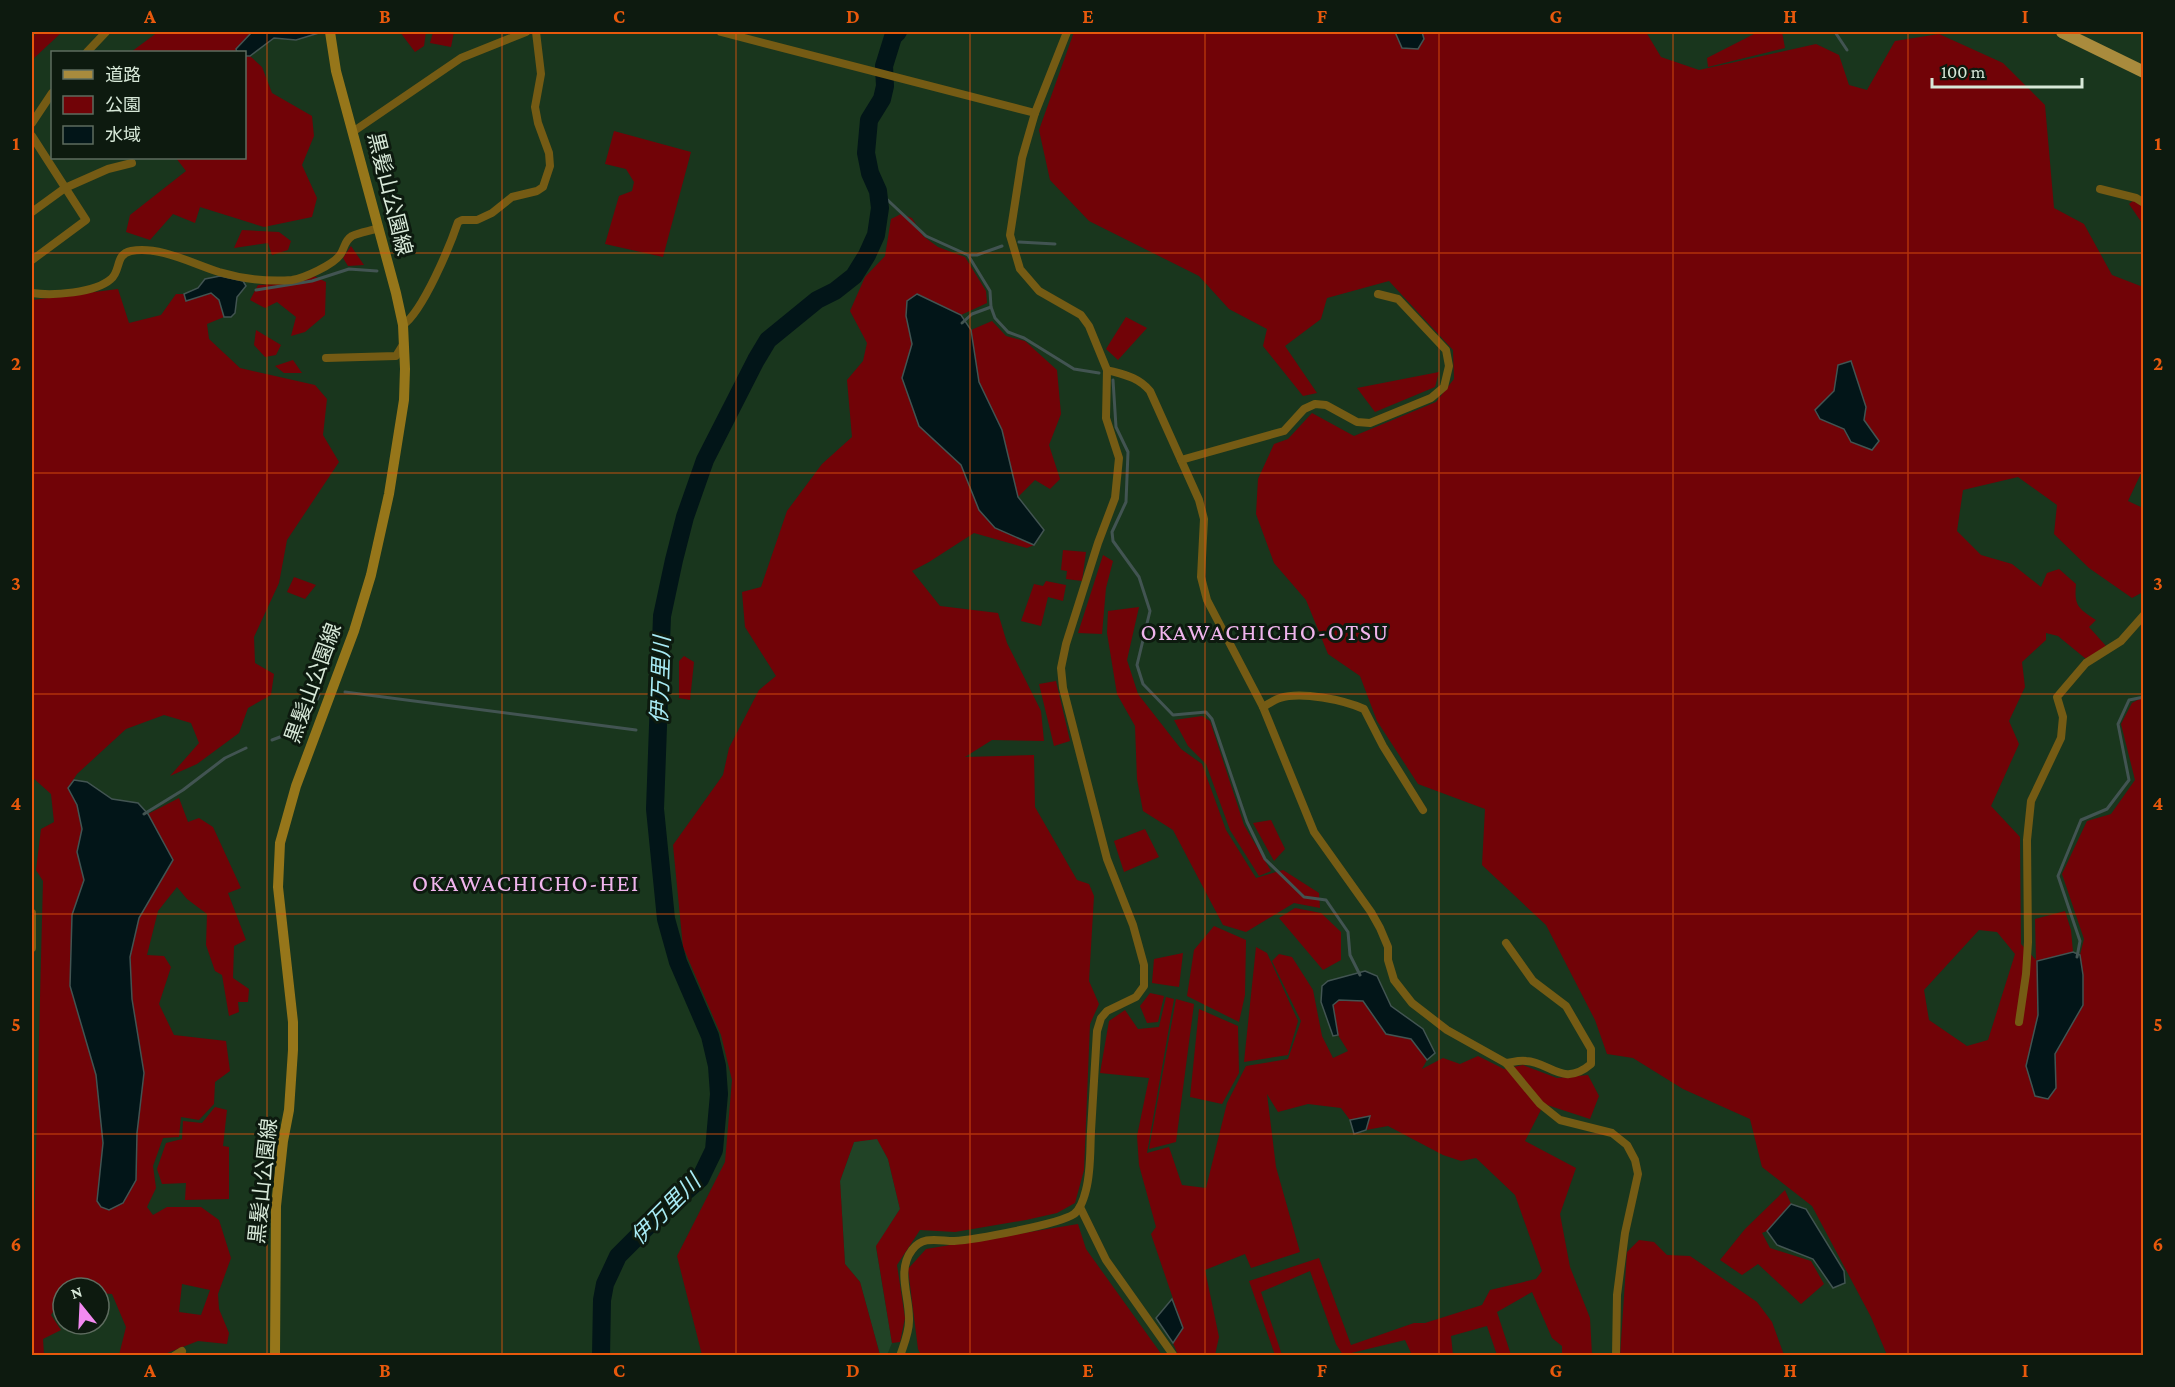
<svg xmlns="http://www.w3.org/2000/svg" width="2175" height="1387" font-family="'Crimson Pro','Noto Sans JP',serif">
<rect width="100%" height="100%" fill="#19361d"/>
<polygon fill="#214326" points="877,1138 888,1159 900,1209 876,1247 892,1343 887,1355 880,1355 860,1282 845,1264 840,1181 854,1142"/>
<g fill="#710307" fill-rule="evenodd">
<polygon points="38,32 62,32 32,60 32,38"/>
<polygon points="158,32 252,32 236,49 237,52 131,52"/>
<polygon points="400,32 426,32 424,46 415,52"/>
<polygon points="433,32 454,32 451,47 430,43"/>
<path d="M 1074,32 L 1395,32 L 1402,48 L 1424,39 L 1422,32 L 1646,32 L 1661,57 L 1699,70 L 1816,44 L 1839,55 L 1849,85 L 1867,90 L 1895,41 L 1939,34 L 2003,63 L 2045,105 L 2054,208 L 2084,224 L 2112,275 L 2143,287 L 2144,356 L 2141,364 L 2144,368 L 2143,469 L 2128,501 L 2143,508 L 2143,592 L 2132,598 L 2089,568 L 2054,534 L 2057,505 L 2018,477 L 1963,490 L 1957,531 L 1981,555 L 2012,564 L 2041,587 L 2047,573 L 2059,569 L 2076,584 C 2074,606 2078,608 2096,620 L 2089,627 L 2106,646 L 2086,659 L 2058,636 L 2046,633 L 2046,640 L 2022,662 L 2025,687 L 2009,721 L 2019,744 L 1991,806 L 2020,837 L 2021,944 L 2036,960 L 2035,919 L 2065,911 L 2071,930 L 2073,952 L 2037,961 L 2038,1015 L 2026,1066 L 2056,1088 L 2055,1054 L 2083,1005 L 2083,975 L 2080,955 L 2084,939 L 2062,874 L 2087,821 L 2111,814 L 2135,780 L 2121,724 L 2132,703 L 2143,697 L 2143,1355 L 1887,1355 L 1871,1317 L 1812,1206 L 1762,1167 L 1750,1119 L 1683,1089 L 1633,1058 L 1607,1054 L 1595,1020 L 1546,925 L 1482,865 L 1485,809 L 1418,784 L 1377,721 L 1360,676 L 1328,654 L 1306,600 L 1274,563 L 1256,514 L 1258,479 L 1274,444 L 1288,439 L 1312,413 L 1354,436 L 1436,402 L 1454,379 L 1453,350 L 1389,281 L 1327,298 L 1321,319 L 1285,346 L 1317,393 L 1303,396 L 1263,346 L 1267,329 L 1229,309 L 1199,276 L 1089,221 L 1050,180 L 1039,130 ZM 1834,391 L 1866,407 L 1864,420 L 1879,441 L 1820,419 L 1815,410 ZM 1979,930 L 1997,932 L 2015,954 L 1988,1040 L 1967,1046 L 1929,1020 L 1924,990 Z"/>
<polygon points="1758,32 1782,32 1785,48 1708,67 1707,58"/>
<polygon points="245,56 250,56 262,67 272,93 312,116 314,136 302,165 317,198 312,217 264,227 200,207 195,223 173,214 150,240 126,232 130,215 186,171 176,158 244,158"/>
<polygon points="614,131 691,152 663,257 605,244 619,196 632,191 634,182 626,169 605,164"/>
<polygon points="2134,200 2143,208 2142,223 2129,204"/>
<polygon points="901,214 912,218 923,236 938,247 965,257 986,291 987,303 961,315 917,295 906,316 912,344 902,378 919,426 961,465 979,510 995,528 1034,545 1027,548 974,533 929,562 912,571 940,606 998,613 1007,643 1041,711 1044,741 992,740 965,757 1034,755 1035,807 1077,880 1089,884 1094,896 1089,981 1099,1004 1090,1024 1084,1170 1075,1203 1057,1213 1026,1220 955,1232 920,1230 897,1265 905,1318 900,1342 892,1343 876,1246 900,1209 888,1159 877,1139 854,1142 840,1181 845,1264 860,1282 880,1355 702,1355 677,1256 725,1162 732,1080 721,1035 683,947 673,845 723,775 729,748 759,690 776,676 745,627 742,592 761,587 787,511 822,464 852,437 847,380 863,361 867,343 850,311 865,277 885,256 891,219"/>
<polygon points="242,230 279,232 291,241 288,250 272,255 268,243 234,248"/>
<polygon points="351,246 364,265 348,266 343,258"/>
<polygon points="314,276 326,282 325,315 305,332 291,336 296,317 277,302 265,308 250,300 258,285 292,283"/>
<path d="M 118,289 L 129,323 L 161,315 L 176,294 L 184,294 L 187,300 L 210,293 L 219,300 L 224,317 L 207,324 L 209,339 L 240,368 L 315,385 L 327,399 L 323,435 L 339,462 L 287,540 L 279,583 L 254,637 L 255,663 L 274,674 L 271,695 L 248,708 L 239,733 L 197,764 L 170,776 L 199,743 L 191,723 L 164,715 L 126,729 L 77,774 L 68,788 L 77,805 L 82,829 L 77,852 L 84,880 L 72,915 L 70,986 L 96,1075 L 103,1143 L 97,1201 L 136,1180 L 137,1133 L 130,957 L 139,918 L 173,860 L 148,814 L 179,798 L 188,822 L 199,818 L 213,827 L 241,888 L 228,893 L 246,940 L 234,946 L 233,978 L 249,989 L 248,1002 L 238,1002 L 239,1012 L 229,1016 L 222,975 L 215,971 L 206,945 L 207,914 L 187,899 L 177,887 L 158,911 L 147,955 L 164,956 L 171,967 L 159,1004 L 174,1035 L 226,1041 L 230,1071 L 215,1082 L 214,1104 L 199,1120 L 181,1117 L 179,1137 L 163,1138 L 153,1166 L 156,1188 L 147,1207 L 153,1215 L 167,1207 L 201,1207 L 219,1220 L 231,1258 L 218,1294 L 219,1309 L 229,1333 L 227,1344 L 198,1341 L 162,1355 L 119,1355 L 126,1327 L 112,1294 L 99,1293 L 99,1288 L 63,1288 L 63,1296 L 51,1315 L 61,1330 L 43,1339 L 44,1355 L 32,1355 L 32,1233 L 34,1232 L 43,881 L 36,870 L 41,829 L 54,822 L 51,794 L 32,777 L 32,300 ZM 182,1284 L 210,1290 L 201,1315 L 179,1312 Z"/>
<polygon points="1126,317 1147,328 1118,360 1106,349"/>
<polygon points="992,321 1006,336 1025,341 1057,370 1061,414 1049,445 1060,479 1050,489 1035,480 1018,497 1002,430 979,382 971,330"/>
<polygon points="256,330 281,345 276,355 265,357 254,345"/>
<polygon points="293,360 302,373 284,373 275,366"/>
<polygon points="1439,372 1435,387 1375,412 1357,388"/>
<polygon points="1063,550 1086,552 1082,581 1066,579 1067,571 1061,570"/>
<polygon points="1103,555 1113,561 1106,588 1102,634 1078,633"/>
<polygon points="294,577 316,585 305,599 287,592"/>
<polygon points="1046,581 1066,585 1063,601 1048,597 1041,626 1021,621 1034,584 1043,586"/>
<polygon points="1139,607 1127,660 1138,694 1181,749 1202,764 1226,830 1256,878 1283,870 1319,893 1320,908 1294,903 1246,932 1223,925 1173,830 1143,811 1137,779 1135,726 1117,694 1107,633 1108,611"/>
<polygon points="684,656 694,662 690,700 679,698 679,661"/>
<polygon points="1056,681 1070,741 1054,746 1039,684"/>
<polygon points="1202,716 1210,721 1244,825 1271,871 1259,876 1230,830 1206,764 1188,746 1174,720"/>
<polygon points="1271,820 1285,849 1274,861 1253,823"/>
<polygon points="1145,829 1159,857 1124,872 1114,841"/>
<polygon points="1295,908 1321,913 1341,932 1341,960 1323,970 1279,918"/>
<polygon points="1214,926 1246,940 1245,995 1239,1022 1187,996 1194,950"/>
<polygon points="1256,947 1267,953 1298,1021 1288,1055 1244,1062"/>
<polygon points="1183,953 1179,987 1152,983 1154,959"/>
<polygon points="1279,954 1292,957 1313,990 1322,1036 1333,1058 1348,1051 1338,1035 1332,1005 1339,1000 1363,1001 1386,1034 1411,1038 1427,1060 1422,1069 1443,1058 1460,1064 1478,1056 1504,1069 1523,1065 1557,1078 1588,1075 1599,1096 1590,1119 1544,1104 1525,1141 1576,1168 1560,1214 1570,1267 1590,1318 1592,1355 1562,1355 1562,1346 1552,1338 1532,1292 1497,1312 1511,1355 1497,1355 1487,1326 1451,1336 1453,1355 1412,1355 1405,1340 1343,1355 1336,1344 1310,1271 1261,1292 1282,1355 1275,1355 1249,1281 1319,1258 1351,1345 1414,1323 1425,1323 1482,1305 1490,1290 1536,1279 1542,1271 1515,1195 1476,1158 1461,1161 1443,1155 1388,1126 1366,1130 1370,1116 1350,1120 1341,1108 1308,1104 1278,1112 1267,1094 1276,1167 1300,1252 1251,1268 1245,1254 1205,1270 1219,1337 1215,1355 1178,1355 1173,1343 1183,1328 1151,1234 1156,1227 1139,1165 1137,1136 1149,1078 1100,1073 1109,1021 1125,1010 1138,1029 1159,1027 1166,997 1174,999 1147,1153 1169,1147 1182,1185 1206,1188 1227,1103 1246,1066 1288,1059 1301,1021 1272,961"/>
<polygon points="1150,993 1164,996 1158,1022 1147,1023 1140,1006"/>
<polygon points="1176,999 1194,1004 1176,1142 1149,1149"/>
<polygon points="1199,1009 1238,1026 1239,1073 1222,1104 1190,1097"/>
<polygon points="215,1107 227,1110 223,1146 229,1147 229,1199 185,1200 186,1183 162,1184 157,1169 166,1143 182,1139 183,1121 202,1123"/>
<polygon points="1785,1190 1791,1204 1767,1231 1762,1233 1770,1248 1811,1261 1824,1284 1801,1304 1758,1264 1742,1275 1720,1260 1745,1229"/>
<polygon points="1078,1224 1086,1249 1162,1355 921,1355 918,1349 908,1269 926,1249"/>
<polygon points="1639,1240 1654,1242 1667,1255 1690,1256 1757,1302 1772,1322 1784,1355 1620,1356 1627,1252"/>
</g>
<g fill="#021518" stroke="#425452" stroke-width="1.5">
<polygon points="252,32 322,32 296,40 274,38 250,56 245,56 244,52 237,52 236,49"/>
<polygon points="1395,32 1422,32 1424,39 1418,49 1402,48"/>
<polygon points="220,276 243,281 246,286 237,297 235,313 231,317 224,317 219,300 211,293 186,301 184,294 198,288 205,279"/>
<polygon points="917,294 961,315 971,330 979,382 1002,430 1018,497 1044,530 1034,545 995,528 979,510 961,465 919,426 902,378 912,344 906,316 907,301"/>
<polygon points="1851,361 1866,407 1864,420 1879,441 1872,450 1851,442 1844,429 1820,419 1815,410 1834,391 1838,365"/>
<polygon points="74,780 87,782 112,799 138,803 148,814 173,860 139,918 130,957 132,999 144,1073 137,1133 136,1180 123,1203 109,1210 101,1207 97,1201 103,1143 96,1075 70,986 72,915 84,880 77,852 82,829 77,805 68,788"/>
<polygon points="2073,952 2080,955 2083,975 2083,1005 2055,1054 2056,1088 2048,1099 2035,1096 2026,1066 2038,1015 2037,961"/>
<polygon points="1365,971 1377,976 1391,1006 1423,1029 1435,1053 1427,1060 1411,1039 1386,1034 1363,1001 1339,1000 1333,1005 1338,1035 1333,1036 1321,1002 1322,986 1328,981"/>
<polygon points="1370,1116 1366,1130 1354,1134 1350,1120"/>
<polygon points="1791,1204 1806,1209 1844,1271 1845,1283 1833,1288 1813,1259 1777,1245 1767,1231"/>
<polygon points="1172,1299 1183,1328 1173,1343 1156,1318"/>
</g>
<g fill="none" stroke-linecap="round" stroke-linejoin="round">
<g stroke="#425452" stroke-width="3">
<polyline points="1835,32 1847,50"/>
<polyline points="878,191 926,236 968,255 990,291 991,307 995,318 1008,332 1024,338 1074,369 1099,373"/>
<polyline points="1019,242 1055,244"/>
<polyline points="969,255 977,255 1002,246"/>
<polyline points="256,290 312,281 349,269 377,271"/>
<polyline points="962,323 972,314 991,307"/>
<polyline points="1113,380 1116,427 1128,452 1126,502 1112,532 1113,541 1139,577 1150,611 1137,665 1143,684 1173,715 1206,712 1212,719 1247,822 1265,859 1304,897 1326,900 1348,932 1350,955 1360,975"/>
<polyline points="345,692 636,730"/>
<polyline points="272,740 288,734 309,717 319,695"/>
<polyline points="144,814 183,790 225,758 246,748"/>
<polyline points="2077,957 2080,941 2058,876 2081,820 2107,809 2129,780 2118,724 2129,700 2144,697"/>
</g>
<polyline stroke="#021518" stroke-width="18" points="601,1356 602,1300 605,1284 618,1256 660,1214 700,1179 714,1150 719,1094 717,1066 710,1036 678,962 666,919 655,809 662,616 674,560 685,517 705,460 756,360 768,340 817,300 835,291 854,276 867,255 876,235 880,208 878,191 870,173 866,153 869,120 882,99 885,86 884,66 893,37 898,32"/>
<g stroke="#755b14" stroke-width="8">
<polyline points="721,32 1035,113"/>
<polyline points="87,52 106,32"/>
<polyline points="32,123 52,93"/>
<polyline points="354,131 461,58 526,32"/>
<polyline points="32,136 86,220 32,260"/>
<polyline points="2100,189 2136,198 2144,203"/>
<polyline points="32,212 65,188 108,169 132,163"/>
<path d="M 32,293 C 53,296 95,293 111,279 C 121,271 115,254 131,251 C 160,246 191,263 219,272 C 243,279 267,282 292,280 C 304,278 333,265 340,255 C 345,248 344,241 352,236 C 360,232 371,231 379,228"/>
<path d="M 403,325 C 423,311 450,246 458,222 L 462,220 L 477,220 L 492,213 L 512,197 L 537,191 L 543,187 L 550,166 L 549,153 L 538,123 L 535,107 L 541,74 L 536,32"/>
<polyline points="326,358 396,356 404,343"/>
<path d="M 1107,370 C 1125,375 1138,377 1150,391 L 1199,500 L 1204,519 L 1201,577 L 1207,600 L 1263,707 L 1314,832 L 1371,912 L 1380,928 L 1388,947 L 1388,960 L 1394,980 L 1412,1003 L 1447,1030 L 1506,1063 L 1540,1104 L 1560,1120 L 1612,1133 L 1627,1145 L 1635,1160 L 1638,1174 L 1625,1233 L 1617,1295 L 1616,1356"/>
<polyline points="1181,460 1284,431 1304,409 1315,404 1326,405 1357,422 1370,423 1431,398 1444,387 1449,366 1446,350 1398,299 1378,294"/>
<path d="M 1263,707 C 1268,704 1274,700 1280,698 C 1301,691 1344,700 1364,709 L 1383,746 L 1423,810"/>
<polyline points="32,913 32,948"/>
<path d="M 1506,943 L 1533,981 L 1566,1006 L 1591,1049 L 1591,1064 C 1563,1088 1550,1062 1526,1061 C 1520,1060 1513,1062 1506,1063"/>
<polyline points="2019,1022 2026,974 2028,942 2027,840 2031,801 2061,738 2063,717 2057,697 2086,663 2121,641 2144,615"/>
<polyline points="1080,1207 1106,1260 1174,1356"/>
<polyline points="174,1356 182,1351"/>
<path d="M 900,1356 C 904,1344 909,1333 909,1321 C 910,1297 896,1271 912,1250 C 923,1235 939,1241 954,1241 C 974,1240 1060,1224 1074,1214 C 1081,1209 1084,1198 1086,1190 C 1091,1171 1090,1151 1091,1131 C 1093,1098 1095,1064 1097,1031 L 1101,1018 L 1107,1011 L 1136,997 L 1144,986 L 1144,965 L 1133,925 L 1107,859 L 1063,688 L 1061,668 L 1066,644 L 1098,543 L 1115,498 L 1119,458 L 1106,418 L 1107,370 L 1089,326 L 1081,315 L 1039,291 L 1020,269 L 1010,235 L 1022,158 L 1035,113 L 1067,32"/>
</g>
<polyline stroke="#96761a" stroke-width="10" points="275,1356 276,1206 283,1141 289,1110 293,1050 293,1022 278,887 280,843 296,786 354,631 371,575 389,494 404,400 405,369 403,325 396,293 336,71 330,32"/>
<polyline stroke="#a98b3d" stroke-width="12" points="2062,32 2144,72"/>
</g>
<path fill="none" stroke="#e8590c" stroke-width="1.5" stroke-opacity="0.55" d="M 267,32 L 267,1356M 502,32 L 502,1356M 736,32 L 736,1356M 970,32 L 970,1356M 1205,32 L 1205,1356M 1439,32 L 1439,1356M 1673,32 L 1673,1356M 1908,32 L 1908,1356M 32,253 L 2144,253M 32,473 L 2144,473M 32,694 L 2144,694M 32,914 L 2144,914M 32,1134 L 2144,1134"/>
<g text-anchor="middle" stroke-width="6" stroke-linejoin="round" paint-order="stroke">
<g font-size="21" fill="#d7e8d8" stroke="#0d1a0f">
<text transform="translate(390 194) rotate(76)" y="7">黒髪山公園線</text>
<text transform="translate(313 683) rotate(-70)" y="7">黒髪山公園線</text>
<text transform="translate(263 1181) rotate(-84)" y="7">黒髪山公園線</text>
</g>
<g font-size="22" font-style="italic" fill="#a8ebf5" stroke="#0d1a0f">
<text transform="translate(660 680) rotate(-88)" y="8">伊万里川</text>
<text transform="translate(665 1209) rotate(-45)" y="8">伊万里川</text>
</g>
<g font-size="24" letter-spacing="1.5" fill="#f0b5ed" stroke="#0d1a0f">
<text x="1265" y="640">OKAWACHICHO-OTSU</text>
<text x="526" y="891">OKAWACHICHO-HEI</text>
</g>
</g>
<rect width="2175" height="1387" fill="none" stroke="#0d1a0f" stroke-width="66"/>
<rect x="51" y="51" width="195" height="108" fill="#0d1a0f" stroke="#5e6c5f" stroke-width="1.5"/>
<rect x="63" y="70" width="30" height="9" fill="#a98b3d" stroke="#5e6c5f" stroke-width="1.5"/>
<text x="105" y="81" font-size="18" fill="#d7e8d8">道路</text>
<rect x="63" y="96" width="30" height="18" fill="#710307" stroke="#5e6c5f" stroke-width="1.5"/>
<text x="105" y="111" font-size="18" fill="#d7e8d8">公園</text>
<rect x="63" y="126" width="30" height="18" fill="#021518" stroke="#5e6c5f" stroke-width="1.5"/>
<text x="105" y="141" font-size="18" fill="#d7e8d8">水域</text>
<g transform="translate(81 1306) rotate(342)"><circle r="28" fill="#0d1a0f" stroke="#5e6c5f" stroke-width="1.5"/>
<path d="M0-4.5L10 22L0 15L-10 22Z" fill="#f38af1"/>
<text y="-9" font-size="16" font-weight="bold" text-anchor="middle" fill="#d7e8d8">N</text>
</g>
<path d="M1932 78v9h150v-9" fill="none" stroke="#d7e8d8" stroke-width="3"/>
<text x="1941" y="78" font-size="18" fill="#d7e8d8" stroke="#0d1a0f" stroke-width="4.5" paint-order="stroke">100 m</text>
<rect x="33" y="33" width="2109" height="1321" fill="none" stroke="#e8590c" stroke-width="2"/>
<g font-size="20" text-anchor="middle" font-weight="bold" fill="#e8590c">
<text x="150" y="23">A</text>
<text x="385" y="23">B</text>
<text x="619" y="23">C</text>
<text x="853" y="23">D</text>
<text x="1088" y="23">E</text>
<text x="1322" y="23">F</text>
<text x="1556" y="23">G</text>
<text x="1790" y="23">H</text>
<text x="2025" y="23">I</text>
<text x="16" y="150">1</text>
<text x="2158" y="150">1</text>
<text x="16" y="370">2</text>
<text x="2158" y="370">2</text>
<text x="16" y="590">3</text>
<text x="2158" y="590">3</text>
<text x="16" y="810">4</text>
<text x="2158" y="810">4</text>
<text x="16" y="1031">5</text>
<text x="2158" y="1031">5</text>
<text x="16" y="1251">6</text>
<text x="2158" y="1251">6</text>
<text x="150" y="1377">A</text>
<text x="385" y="1377">B</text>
<text x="619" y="1377">C</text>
<text x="853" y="1377">D</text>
<text x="1088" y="1377">E</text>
<text x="1322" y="1377">F</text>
<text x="1556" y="1377">G</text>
<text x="1790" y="1377">H</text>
<text x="2025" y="1377">I</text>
</g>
</svg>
